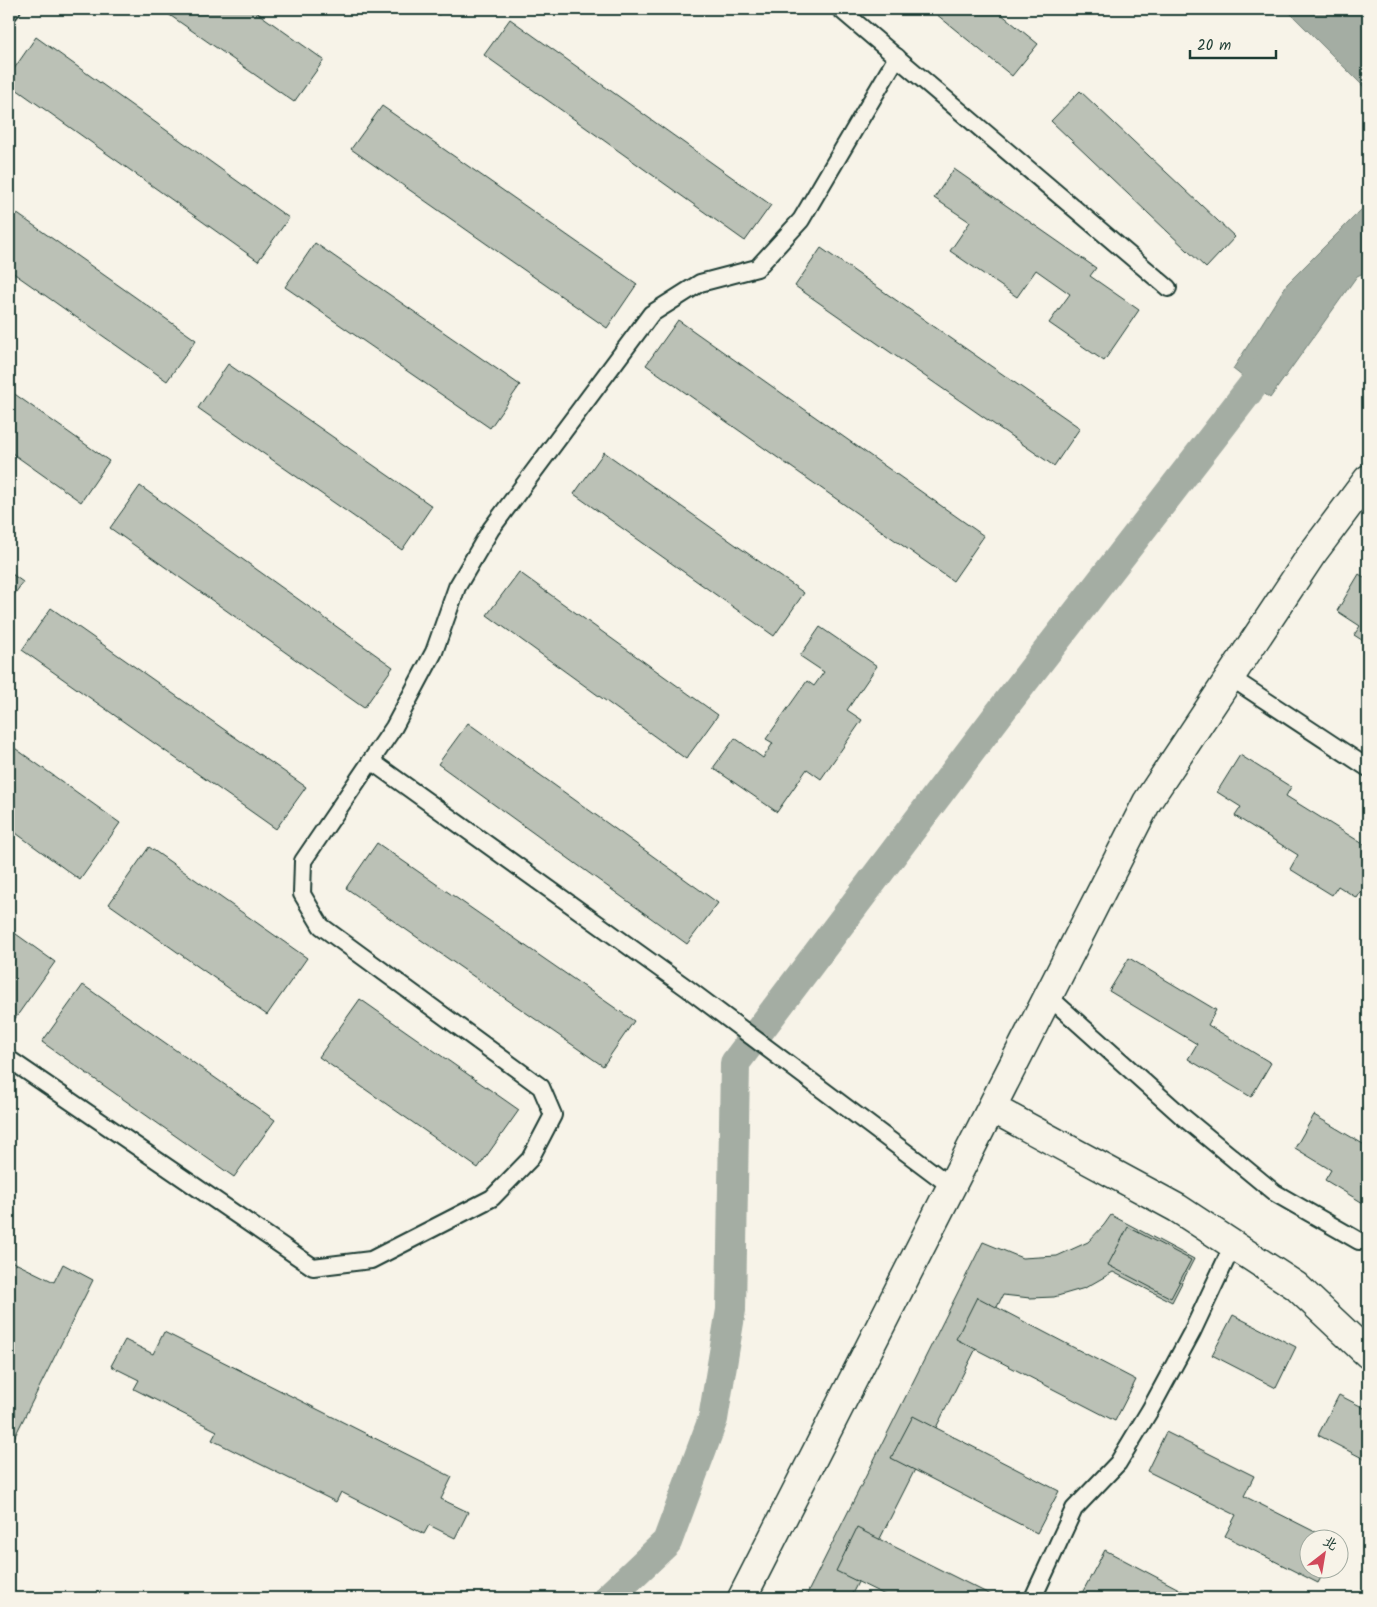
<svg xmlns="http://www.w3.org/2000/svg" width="1377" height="1607" font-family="Kalam,'LXGW WenKai TC',sans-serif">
<rect width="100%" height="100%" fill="#f7f3e8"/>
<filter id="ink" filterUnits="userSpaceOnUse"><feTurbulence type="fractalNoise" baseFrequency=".02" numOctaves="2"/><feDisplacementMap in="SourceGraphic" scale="10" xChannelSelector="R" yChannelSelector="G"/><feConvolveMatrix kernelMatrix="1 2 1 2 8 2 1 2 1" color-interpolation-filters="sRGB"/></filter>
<g filter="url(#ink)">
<g fill="#a4ada3" stroke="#6f8077">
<polygon points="1286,9 1368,9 1368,91"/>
<polygon points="1368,203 1368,271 1357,276 1270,398 1233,369 1287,284"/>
</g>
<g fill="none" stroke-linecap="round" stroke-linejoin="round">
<polyline stroke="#a4ada3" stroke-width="30" points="608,1598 667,1542 713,1419 731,1310 735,1063 1004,707 1278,353"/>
</g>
<g fill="#bbc1b6" stroke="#1f3d34">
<polygon points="161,9 252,9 324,60 294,102"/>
<polygon points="430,9 443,9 439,15"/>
<polygon points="930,9 995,9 1038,44 1012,76"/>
<polygon points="510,19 771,205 745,241 484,55"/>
<polygon points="36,37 289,218 258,261 9,84 9,76"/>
<polygon points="1080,91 1235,237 1206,268 1051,121"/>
<polygon points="382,106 637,284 607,328 351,149"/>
<polygon points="954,169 1096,268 1090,276 1139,310 1104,361 1049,323 1070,294 1036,270 1017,297 950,251 970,222 934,198"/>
<polygon points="9,208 196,340 167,381 9,270"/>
<polygon points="315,243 520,385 490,428 285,287"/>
<polygon points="821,248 1080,428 1054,466 795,286"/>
<polygon points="678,320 984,536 953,581 646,365"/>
<polygon points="228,364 432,506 402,550 198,408"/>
<polygon points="9,390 109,461 81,502 9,451"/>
<polygon points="604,452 804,593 774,636 574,494"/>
<polygon points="140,486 393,667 364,708 110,528"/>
<polygon points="9,572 23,582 9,602"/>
<polygon points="519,572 718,715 686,759 487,615"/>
<polygon points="1359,574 1368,580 1368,644 1354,635 1360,626 1337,611"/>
<polygon points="51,608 306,787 276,829 22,650"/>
<polygon points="820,627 877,666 847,710 862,720 821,779 807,769 777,812 713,768 735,738 763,758 773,743 766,739 807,681 814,686 824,672 800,656"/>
<polygon points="468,723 718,903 687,944 438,764"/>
<polygon points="9,744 120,823 80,880 9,828"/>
<polygon points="1240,755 1291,787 1286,796 1368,847 1368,881 1357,898 1338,886 1332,895 1290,869 1298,855 1235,816 1241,807 1217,792"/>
<polygon points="377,843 634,1021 603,1066 346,888"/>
<polygon points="149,847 307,958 267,1015 109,904"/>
<polygon points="9,929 55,962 14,1020 9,1016"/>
<polygon points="1129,958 1216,1010 1208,1025 1271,1063 1251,1097 1188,1059 1197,1044 1109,991"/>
<polygon points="83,985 275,1120 234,1177 42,1042"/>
<polygon points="360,999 519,1110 478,1168 319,1057"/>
<polygon points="1314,1115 1368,1147 1368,1206 1325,1180 1331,1170 1295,1148"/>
<polygon points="1111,1215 1194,1259 1172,1302 1113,1272 1085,1288 1054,1297 1030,1298 1003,1295 850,1598 805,1598 983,1242 1022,1258 1057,1256 1088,1242 1104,1225"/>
<polygon points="1128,1227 1191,1260 1171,1298 1108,1265"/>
<polygon points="9,1260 54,1282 63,1264 93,1280 9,1448"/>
<polygon points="977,1297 1136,1380 1115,1421 956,1339"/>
<polygon points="1233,1315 1296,1347 1276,1388 1212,1355"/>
<polygon points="164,1332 452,1477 441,1499 468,1512 455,1538 429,1525 424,1534 341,1492 336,1502 212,1440 217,1431 134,1389 139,1380 111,1366 125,1340 153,1354"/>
<polygon points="1339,1395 1368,1410 1368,1461 1318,1435"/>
<polygon points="913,1416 1059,1491 1037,1533 891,1458"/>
<polygon points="1166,1432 1254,1476 1244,1496 1331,1540 1310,1540 1310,1570 1325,1570 1318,1583 1225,1536 1236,1515 1147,1471"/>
<polygon points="857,1528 997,1598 891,1598 836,1571"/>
<polygon points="1105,1550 1196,1598 1092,1598 1082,1593"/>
</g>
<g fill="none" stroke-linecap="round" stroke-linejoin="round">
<g stroke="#1f3d34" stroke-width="20">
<g id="service">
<polyline points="840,9 1168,288"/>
<polyline points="9,13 12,9"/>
<polyline points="1230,677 1368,768"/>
<polyline points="371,761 687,988 952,1187"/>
<polyline points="1048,996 1183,1117 1275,1193 1359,1241 1368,1241"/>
<polyline points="9,1059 313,1267 371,1260 492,1198 530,1159 553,1115 541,1087 321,926 302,894 303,861 394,727 434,652 457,587 491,529 651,314 700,283 757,268 801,220 897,57"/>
<polyline points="1033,1598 1074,1509 1118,1463 1150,1410 1192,1332 1233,1245"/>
</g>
</g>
<g stroke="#1f3d34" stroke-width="31">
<g id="minor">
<polyline points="992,1108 1177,1208 1296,1286 1368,1354"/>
<polyline points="742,1598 1147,802 1312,554 1368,479"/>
</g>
</g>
<use href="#service" stroke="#f7f3e8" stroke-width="16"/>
<use href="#minor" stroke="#f7f3e8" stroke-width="28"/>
</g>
</g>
<rect width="1377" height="1607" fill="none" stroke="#f7f3e8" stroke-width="30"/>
<rect x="15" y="15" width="1347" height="1577" fill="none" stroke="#1f3d34" stroke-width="2" filter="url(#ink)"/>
<g transform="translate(1324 1554) rotate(31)"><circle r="24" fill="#f7f3e8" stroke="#a1aaa0"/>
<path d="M0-4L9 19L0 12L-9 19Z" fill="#d1495b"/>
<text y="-8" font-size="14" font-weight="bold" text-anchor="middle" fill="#1f3d34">北</text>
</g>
<path d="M1190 50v8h86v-8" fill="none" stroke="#1f3d34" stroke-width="2.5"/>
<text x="1197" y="50" font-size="15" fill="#1f3d34" stroke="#f7f3e8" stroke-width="4" paint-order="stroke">20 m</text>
</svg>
